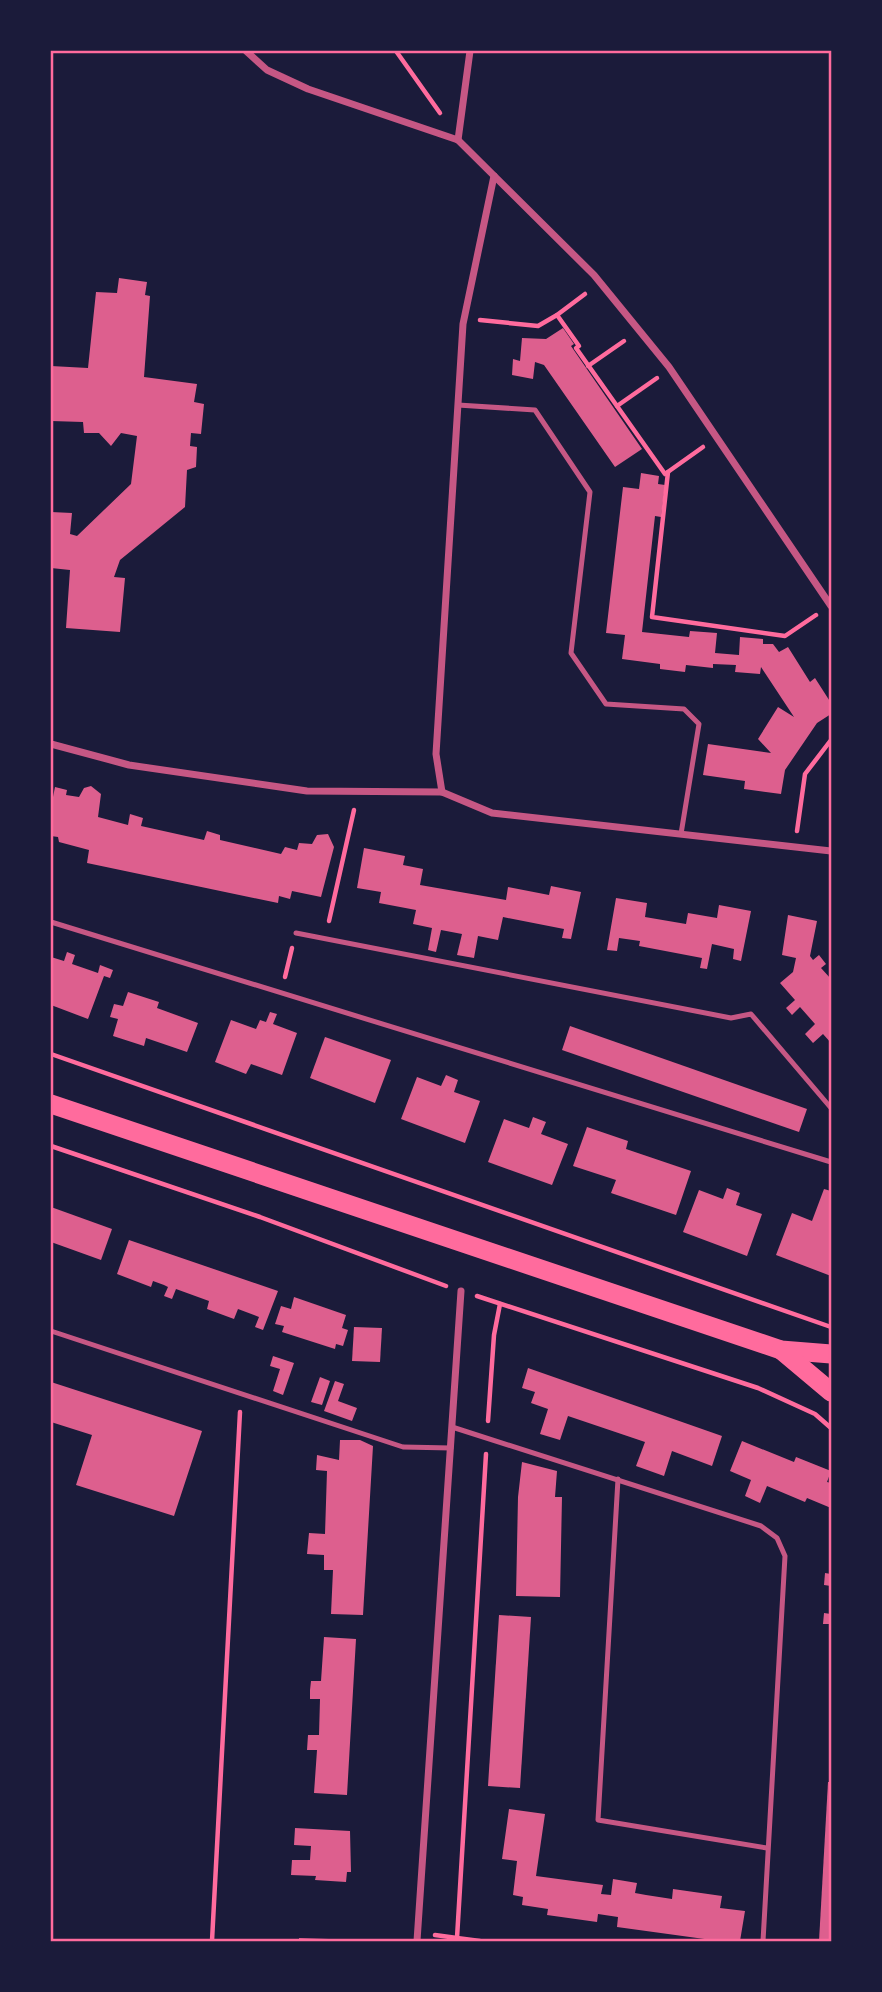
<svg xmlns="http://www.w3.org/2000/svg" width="882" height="1992" font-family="Lato,sans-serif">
<rect width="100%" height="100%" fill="#1b1b3a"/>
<g fill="#dd5f8e">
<polygon points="119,278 147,282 145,295 150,296 144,377 197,384 194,402 204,404 201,434 191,433 190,446 197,447 196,467 187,470 185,507 120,560 114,577 125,578 120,632 66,628 70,570 51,568 51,512 72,513 70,534 77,536 131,484 137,436 121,433 111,446 99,433 84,433 83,422 51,421 51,366 88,368 96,292 117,293"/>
<polygon points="563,328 574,344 571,346 642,449 615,467 544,365 535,362 533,379 512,375 513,359 520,361 522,338 546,339"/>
<polygon points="641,473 659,476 658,484 665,485 661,517 655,516 642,632 689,637 690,631 717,633 715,653 739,655 740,637 763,639 763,644 773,644 779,652 788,647 810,682 815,678 831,703 831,714 817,723 785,770 781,794 744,789 745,781 703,775 708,744 771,753 758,739 778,707 794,717 761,667 760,674 735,672 736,665 713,664 713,668 686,665 685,672 660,669 660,664 622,659 625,635 606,633 623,487 639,489"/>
<polygon points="91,786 101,794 98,817 128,825 130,814 143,818 141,826 204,840 207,831 220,835 220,840 281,854 285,847 297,850 299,843 312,844 317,835 328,834 334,847 321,897 292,891 290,899 279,896 278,903 87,863 89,850 59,842 58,837 51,836 51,807 55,787 67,790 66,795 79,797 84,788"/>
<polygon points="364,848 405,856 403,865 423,869 420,885 506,900 508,887 549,895 551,886 581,892 571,939 562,938 564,929 503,917 498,940 478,936 474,958 457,955 462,934 441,930 436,952 428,950 432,928 413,924 416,910 379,903 381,892 357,888"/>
<polygon points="616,898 647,903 645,917 686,924 688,913 717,918 719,905 751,911 741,961 733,959 734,949 712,944 707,969 700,968 702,958 639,946 640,941 619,938 617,951 607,950"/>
<polygon points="788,915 817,921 810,956 813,960 819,955 826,964 821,968 831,979 831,1043 823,1034 813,1043 805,1034 815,1024 800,1007 792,1015 786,1008 795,1000 780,983 793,972 796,958 782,955"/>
<polygon points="67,952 75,955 72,964 98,973 100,965 113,970 110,978 104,976 88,1019 51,1005 51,957 64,961"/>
<polygon points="128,992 159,1002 157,1008 198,1023 187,1052 146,1038 144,1046 113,1036 118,1019 110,1017 114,1004 123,1006"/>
<polygon points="270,1012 277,1014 273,1024 297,1033 282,1075 251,1064 246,1074 215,1062 231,1020 256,1029 260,1020 266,1022"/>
<polygon points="570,1026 807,1109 799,1132 562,1050"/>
<polygon points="325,1037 391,1060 375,1103 310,1078"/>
<polygon points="446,1075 458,1080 454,1092 480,1101 465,1143 401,1119 417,1077 441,1086"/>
<polygon points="533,1117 546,1122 541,1134 568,1144 552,1185 488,1162 504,1119 529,1128"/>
<polygon points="587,1127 628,1141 626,1149 691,1171 676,1215 611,1193 616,1180 573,1166"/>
<polygon points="727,1188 740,1193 736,1205 762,1214 747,1256 683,1232 699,1190 723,1199"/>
<polygon points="824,1189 831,1191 831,1276 776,1255 792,1213 812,1221"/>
<polygon points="51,1207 112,1229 101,1260 51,1242"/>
<polygon points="129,1240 278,1291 263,1330 255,1327 259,1317 238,1309 234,1319 207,1309 209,1301 176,1289 172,1299 164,1296 168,1287 164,1285 153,1281 151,1287 117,1274"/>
<polygon points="294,1297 346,1315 342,1328 348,1330 343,1346 336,1344 335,1349 282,1332 284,1326 275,1324 281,1306 291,1309"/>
<polygon points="354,1327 382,1328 380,1362 352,1361"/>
<polygon points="273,1356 294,1363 283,1395 273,1391 280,1369 270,1366"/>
<polygon points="528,1368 722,1436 712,1466 672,1451 664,1476 636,1466 645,1442 568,1416 560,1440 540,1434 548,1409 531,1403 535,1392 522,1388"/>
<polygon points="320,1377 330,1381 322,1405 311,1402"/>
<polygon points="335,1381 344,1384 338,1401 357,1408 352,1421 324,1411"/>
<polygon points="51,1382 202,1431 174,1516 76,1485 92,1435 51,1422"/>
<polygon points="340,1440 360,1440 373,1446 363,1615 331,1614 333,1570 324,1570 324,1555 307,1554 309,1533 325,1534 327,1471 316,1470 317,1455 339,1460"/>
<polygon points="742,1441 794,1462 796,1457 831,1471 827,1482 831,1483 831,1508 807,1498 805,1502 767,1486 760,1503 745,1496 751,1480 730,1471"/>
<polygon points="522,1462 557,1471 555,1497 562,1497 560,1597 516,1596 518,1497"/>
<polygon points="825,1573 831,1574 831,1586 824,1585"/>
<polygon points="824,1613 831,1614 831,1624 823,1624"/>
<polygon points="499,1615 531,1617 520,1788 488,1786"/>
<polygon points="324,1637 356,1639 347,1795 314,1793 317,1750 307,1750 308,1735 319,1735 320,1699 310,1699 310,1690 311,1681 321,1681"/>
<polygon points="828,1782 831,1782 831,1941 819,1941"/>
<polygon points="509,1809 545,1814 536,1876 603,1885 601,1894 611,1895 613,1879 637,1883 635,1893 646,1895 672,1899 673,1889 722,1896 720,1908 745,1911 740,1941 719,1941 617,1927 618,1917 598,1914 597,1922 547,1915 548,1909 522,1905 523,1897 513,1895 517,1861 502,1859"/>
<polygon points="295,1828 350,1831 351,1872 347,1872 346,1882 315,1880 316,1876 291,1875 292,1860 310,1860 311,1846 294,1845"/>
<polygon points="299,1938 329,1939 329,1941 299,1941"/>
</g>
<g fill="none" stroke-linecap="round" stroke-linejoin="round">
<g stroke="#ff6b9d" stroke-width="4.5">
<polyline points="396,51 440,113"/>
<polyline points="585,294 557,315 579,346 576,348 665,474 703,447"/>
<polyline points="480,320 538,326 557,315"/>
<polyline points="588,366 624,341"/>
<polyline points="617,406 657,378"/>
<polyline points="668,472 652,617 785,636 816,615"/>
<polyline points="797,831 805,774 831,740"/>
<polyline points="329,921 354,810"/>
<polyline points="285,977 292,948"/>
<polyline points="51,1054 831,1327"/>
<polyline points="51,1146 260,1217 446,1286"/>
<polyline points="477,1296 758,1388 815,1414 831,1428"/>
<polyline points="488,1421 494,1335 500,1304"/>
<polyline points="435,1935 457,1938 486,1454"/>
<polyline points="457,1938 480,1941"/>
<polyline points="212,1941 240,1412"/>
</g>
<g stroke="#c65784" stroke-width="5">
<polyline points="458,405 535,410 590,492 571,653 606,704 684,709 699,724 681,834"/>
<polyline points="51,922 831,1162"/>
<polyline points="296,933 731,1018 751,1014 831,1108"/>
<polyline points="51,1331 403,1447 451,1448"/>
<polyline points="452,1427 761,1526 777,1538 785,1556 763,1941"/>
<polyline points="618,1479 598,1820 767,1848"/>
</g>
<g stroke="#c65784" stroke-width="7">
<polyline points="246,51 267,70 308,89 458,140 594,275 669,367 831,606"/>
<polyline points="458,140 470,51"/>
<polyline points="51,744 129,765 307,791 442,792 492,813 831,851"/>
<polyline points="442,792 436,754 463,324 494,176"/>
<polyline points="417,1941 461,1291"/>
</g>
<g stroke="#ff6b9d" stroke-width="19">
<polyline points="51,1104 781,1350 831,1354"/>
<polyline points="781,1350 831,1392"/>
</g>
</g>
<rect width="882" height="1992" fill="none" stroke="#1b1b3a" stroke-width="105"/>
<rect x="52" y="52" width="778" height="1888" fill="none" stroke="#ff6b9d" stroke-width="2.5"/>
</svg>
